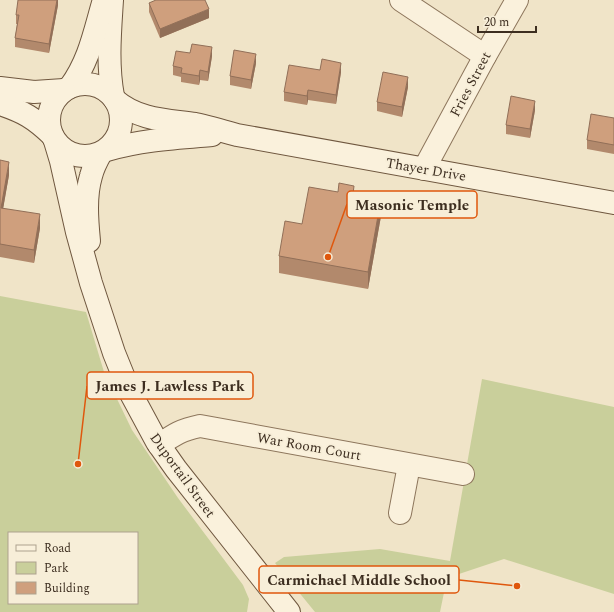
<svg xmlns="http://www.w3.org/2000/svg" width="614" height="612" font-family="Spectral,serif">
<rect width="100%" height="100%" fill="#f0e4c8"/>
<g fill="#c9cf9b" fill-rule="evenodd">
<path d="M 0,296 L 86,312 L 104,372 L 132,430 L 178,498 L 243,585 L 249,599 L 247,612 L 0,612 ZM 9,533 L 137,533 L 137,603 L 9,603 Z"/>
<polygon points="482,379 614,407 614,594 504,559 447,578 440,612 315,612 275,563 284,557 380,549 450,561"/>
</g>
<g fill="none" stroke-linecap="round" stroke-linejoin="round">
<g stroke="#8d765c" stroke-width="24">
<g id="street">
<polyline points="401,0 485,56"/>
<polyline points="424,169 485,56 517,0"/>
<path d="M 159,445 C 175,434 181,430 200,426 L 463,474"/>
<polyline points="400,513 409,465"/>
</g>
</g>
<g stroke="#6f573f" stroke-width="24">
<g id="secondary">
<path d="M 112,0 C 110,32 107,64 113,96"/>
<circle cx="85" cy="120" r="36"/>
<path d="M 70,87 C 89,61 94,34 103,3"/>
<polyline points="0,88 34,92 64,90"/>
<path d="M 115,100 C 138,120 167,120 195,124 C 209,127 223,131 237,135 L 614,203"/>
<path d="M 0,104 C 24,112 34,118 52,135"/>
<polyline points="55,141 61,161 77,232 91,283 114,353 129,390 157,442 176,469 289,612"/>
<path d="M 107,150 C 141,140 177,138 212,135"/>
<path d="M 89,241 C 87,220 85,196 91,176 C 93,168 97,160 101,153"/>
</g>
</g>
<use href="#street" stroke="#faf1dc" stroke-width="22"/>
<use href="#secondary" stroke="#faf1dc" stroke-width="22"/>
</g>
<g fill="#b2896c">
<polygon points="58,0 58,5 49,53 15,47 15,38 17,24 16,24 16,15"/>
<polygon points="149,3 209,18 160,38 149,12"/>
<polygon points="212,56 208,81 200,80 199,85 181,82 181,77 173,75 173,66"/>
<polygon points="256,63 251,89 230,85 230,76"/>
<polygon points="341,72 336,104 308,100 307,105 284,101 284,92"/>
<polygon points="408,87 402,117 377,111 377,102"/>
<polygon points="535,110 530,138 506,134 506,125"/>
<polygon points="614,118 614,154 587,149 587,140"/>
<polygon points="0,160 9,175 3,208 40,228 34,263 0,257"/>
<polygon points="354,194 381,216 368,289 279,273 279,256 302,224"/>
</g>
<g fill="#916f58">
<polygon points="57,0 58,0 58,5 49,53 49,44"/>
<polygon points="209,9 209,18 160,38 160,29"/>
<polygon points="212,47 212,56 208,81 208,72"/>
<polygon points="256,54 256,63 251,89 251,80"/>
<polygon points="341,63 341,72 336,104 336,95"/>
<polygon points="200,70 200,80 199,85 199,76"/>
<polygon points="408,77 408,87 402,117 402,107"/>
<polygon points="308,90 308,100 307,105 307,96"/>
<polygon points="535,101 535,110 530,138 530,129"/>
<polygon points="9,162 9,175 1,221 1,208"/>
<polygon points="381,199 381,216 368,289 368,272"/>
<polygon points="40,214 40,228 34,263 34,250"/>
</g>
<g fill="#cf9f7d" stroke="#916f58">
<polygon points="18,0 57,0 49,44 15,38 19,15 16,15"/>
<polygon points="156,0 205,0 209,9 160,29 149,3"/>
<polygon points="192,44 212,47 208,72 200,70 199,76 181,73 182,68 173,66 176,51 190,53"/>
<polygon points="234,50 256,54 251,80 230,76"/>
<polygon points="322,59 341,63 336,95 308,90 307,96 284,92 289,65 320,70"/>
<polygon points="383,72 408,77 402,107 377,102"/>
<polygon points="511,96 535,101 530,129 506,125"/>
<polygon points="591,114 614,118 614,145 587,140"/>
<polygon points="0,160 9,162 1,208 40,214 34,250 0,244"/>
<polygon points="339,183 354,186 353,194 381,199 368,272 279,256 285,221 302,224 309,187 338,192"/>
</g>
<g text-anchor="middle" stroke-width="3.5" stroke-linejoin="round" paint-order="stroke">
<g font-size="14" fill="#3d2e20" stroke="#f7eed8">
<text transform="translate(470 84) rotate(-62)" y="5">Fries Street</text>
<text transform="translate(426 169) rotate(10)" y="5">Thayer Drive</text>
<text transform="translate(309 446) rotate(10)" y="5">War Room Court</text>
<text transform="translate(183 475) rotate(54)" y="5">Duportail Street</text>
</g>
</g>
<path fill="none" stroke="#df570d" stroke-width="1.5" d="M328 257L347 204M78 464L87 386M517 586L459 580"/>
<g fill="#df570d" stroke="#f7eed8" stroke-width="1.5">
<circle cx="328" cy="257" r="4"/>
<circle cx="78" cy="464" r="4"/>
<circle cx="517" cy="586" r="4"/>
</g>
<g fill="#f7eed8" stroke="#df570d" stroke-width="1.5">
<rect x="347" y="191" width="130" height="27" rx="4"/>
<rect x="87" y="372" width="166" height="27" rx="4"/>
<rect x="259" y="566" width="200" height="27" rx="4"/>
</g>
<g font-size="15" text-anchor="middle" font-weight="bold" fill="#3d2e20">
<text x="412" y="210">Masonic Temple</text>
<text x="170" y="391">James J. Lawless Park</text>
<text x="359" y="585">Carmichael Middle School</text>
</g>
<rect x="8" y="532" width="130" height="72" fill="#f7eed8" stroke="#ada18e"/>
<rect x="16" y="545" width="20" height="6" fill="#faf1dc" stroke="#ada18e"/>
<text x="44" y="552" font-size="12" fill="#3d2e20">Road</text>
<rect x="16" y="562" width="20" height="12" fill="#c9cf9b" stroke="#ada18e"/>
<text x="44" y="572" font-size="12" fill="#3d2e20">Park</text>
<rect x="16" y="582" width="20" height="12" fill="#cf9f7d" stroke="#ada18e"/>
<text x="44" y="592" font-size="12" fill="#3d2e20">Building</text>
<path d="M478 26v6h58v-6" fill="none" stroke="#3d2e20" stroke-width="2"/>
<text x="484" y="26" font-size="12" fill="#3d2e20" stroke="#f7eed8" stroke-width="3" paint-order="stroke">20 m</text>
</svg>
